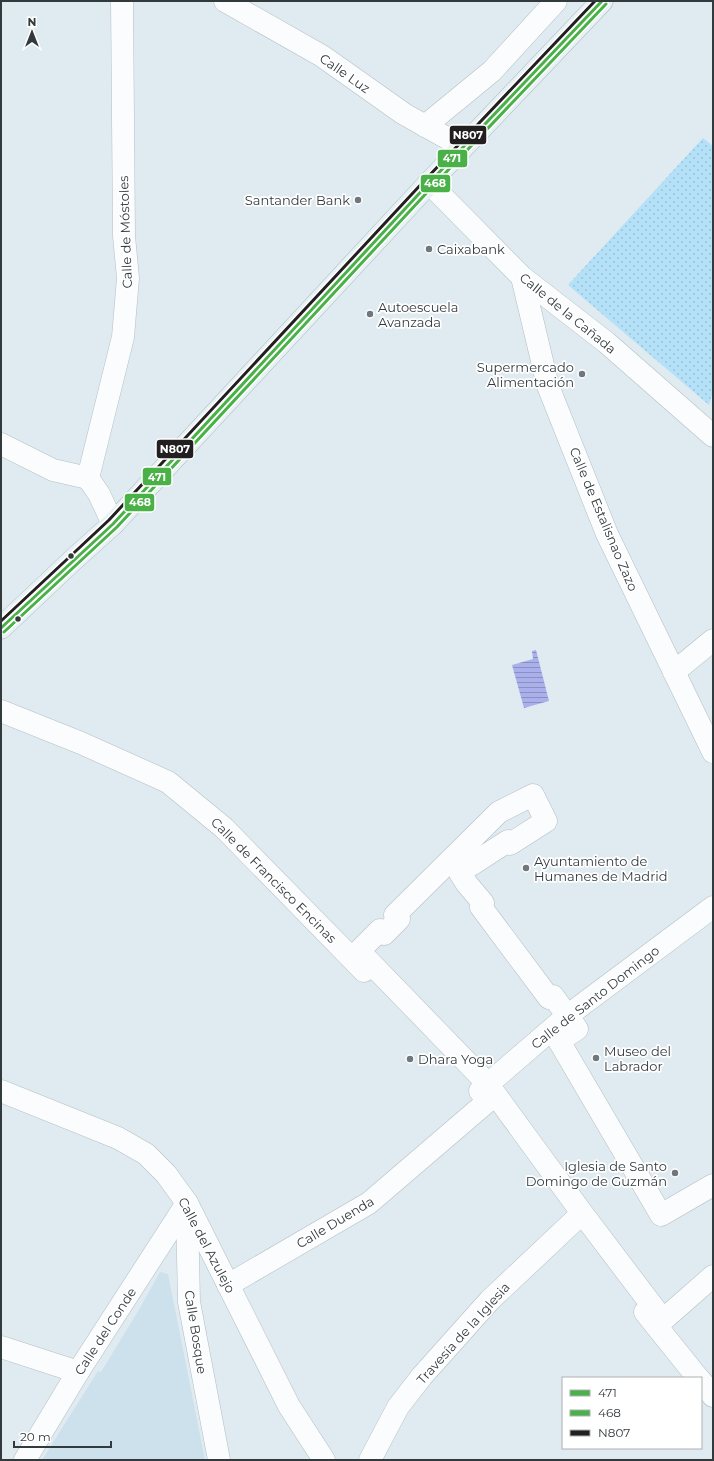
<svg xmlns="http://www.w3.org/2000/svg" width="714" height="1461" font-family="Montserrat,sans-serif">
<defs>
<pattern id="park-dots" width="8" height="8" patternUnits="userSpaceOnUse"><rect width="8" height="8" fill="#b4e1f8"/><path d="M2 2h.1M6 6h.1" fill="none" stroke="#9bc2d6" stroke-width="1.8" stroke-linecap="round"/></pattern>
<pattern id="water-rules" width="6" height="5" patternUnits="userSpaceOnUse"><rect width="6" height="5" fill="#a9b0eb"/><path d="M0 2.5h6" fill="none" stroke="#8a90c0"/></pattern>
</defs>
<rect width="100%" height="100%" fill="#e0ebf1"/>
<polygon fill="#cde1ec" points="160,1272 168,1274 205,1460 42,1460 98,1371 101,1372 140,1308"/>
<polygon fill="url(#park-dots)" points="703,138 713,146 713,391 709,405 568,285"/>
<polygon fill="url(#water-rules)" points="536,650 549,701 524,708 512,665 533,659 532,651"/>
<g fill="none" stroke-linecap="round" stroke-linejoin="round">
<g stroke="#b5bec3" stroke-width="23">
<g id="street">
<polyline points="225,1 322,56 404,114 463,147"/>
<polyline points="425,126 492,71 556,1"/>
<polyline points="429,183 522,277 607,343 713,436"/>
<polyline points="522,277 548,386 607,534 713,752"/>
<polyline points="1,444 53,470 88,478"/>
<polyline points="113,524 99,494 88,478 123,337 128,278 124,236 122,1"/>
<polyline points="674,672 713,640"/>
<polyline points="1,711 81,743 168,782 224,828 364,971"/>
<polyline points="1,1091 118,1138 146,1154 166,1174 187,1203 289,1406 324,1460"/>
<polyline points="480,1091 567,1016 713,907"/>
<polyline points="713,1185 661,1215 559,1041 577,1029 553,996 549,998 481,907 483,903 467,884 460,873 470,864 471,865 508,841 510,844 546,821 533,795 499,812 395,915 399,919 384,934 380,930 359,951 487,1083 582,1213 663,1320 713,1276"/>
<polyline points="187,1210 189,1302 219,1460"/>
<polyline points="228,1285 369,1203 488,1101"/>
<polyline points="645,1312 698,1378"/>
<polyline points="1,1347 78,1372"/>
<polyline points="701,1381 713,1396"/>
<polyline points="25,1460 78,1372 187,1203"/>
<polyline points="370,1460 398,1407 422,1376 490,1300 575,1220"/>
</g>
</g>
<g stroke="#a9bcc1" stroke-width="23">
<polyline id="primary" points="1,628 73,560 113,524 429,183 602,1"/>
</g>
<use href="#street" stroke="#fafcfd" stroke-width="22"/>
<use href="#primary" stroke="#e8f1f3" stroke-width="22"/>
<g stroke="#fff" stroke-width="6">
<polyline id="bus-1" points="1,628 113,524 429,183 602,1"/>
</g>
<g stroke="#fff" stroke-width="6">
<polyline id="bus-2" points="4,632 117,527 433,186 606,4"/>
</g>
<g stroke="#fff" stroke-width="6">
<polyline id="bus-3" points="1,621 109,520 425,180 595,1"/>
</g>
<use href="#bus-1" stroke="#49b147" stroke-width="3"/>
<use href="#bus-2" stroke="#49b147" stroke-width="3"/>
<use href="#bus-3" stroke="#231f20" stroke-width="3"/>
</g>
<g fill="#6f787d" stroke="#fff" stroke-width="1.5">
<circle cx="358" cy="200" r="4"/>
<circle cx="429" cy="249" r="4"/>
<circle cx="370" cy="314" r="4"/>
<circle cx="582" cy="374" r="4"/>
<circle cx="526" cy="868" r="4"/>
<circle cx="596" cy="1058" r="4"/>
<circle cx="410" cy="1059" r="4"/>
<circle cx="675" cy="1173" r="4"/>
</g>
<g fill="#323a3e" stroke="#fff" stroke-width="1.5">
<circle cx="71" cy="556" r="3.5"/>
<circle cx="18" cy="619" r="3.5"/>
</g>
<g text-anchor="middle" stroke-width="3.5" stroke-linejoin="round" paint-order="stroke">
<g font-size="13" fill="#323a3e" stroke="#fff">
<text transform="translate(345 73) rotate(35)" y="5">Calle Luz</text>
<text transform="translate(125 232) rotate(-92)" y="5">Calle de Móstoles</text>
<text transform="translate(568 313) rotate(39)" y="5">Calle de la Cañada</text>
<text transform="translate(604 519) rotate(67)" y="5">Calle de Estalisnao Zazo</text>
<text transform="translate(274 880) rotate(45)" y="5">Calle de Francisco Encinas</text>
<text transform="translate(595 997) rotate(-38)" y="5">Calle de Santo Domingo</text>
<text transform="translate(335 1222) rotate(-31)" y="5">Calle Duenda</text>
<text transform="translate(207 1245) rotate(62)" y="5">Calle del Azulejo</text>
<text transform="translate(105 1331) rotate(-57)" y="5">Calle del Conde</text>
<text transform="translate(196 1332) rotate(81)" y="5">Calle Bosque</text>
<text transform="translate(463 1333) rotate(-48)" y="5">Travesía de la Iglesia</text>
</g>
<g font-size="13" fill="#323a3e" stroke="#fff" text-anchor="start">
<text x="350" y="205" text-anchor="end">Santander Bank</text>
<text x="437" y="254">Caixabank</text>
<text x="378" y="312">Autoescuela<tspan x="378" dy="15">Avanzada</tspan></text>
<text x="574" y="372" text-anchor="end">Supermercado<tspan x="574" dy="15">Alimentación</tspan></text>
<text x="534" y="866">Ayuntamiento de<tspan x="534" dy="15">Humanes de Madrid</tspan></text>
<text x="604" y="1056">Museo del<tspan x="604" dy="15">Labrador</tspan></text>
<text x="418" y="1064">Dhara Yoga</text>
<text x="667" y="1171" text-anchor="end">Iglesia de Santo<tspan x="667" dy="15">Domingo de Guzmán</tspan></text>
</g>
</g>
<g stroke="#fff" stroke-width="1.5">
<rect x="449" y="125" width="38" height="20" rx="4" fill="#231f20"/>
<rect x="437" y="149" width="31" height="19" rx="4" fill="#49b147"/>
<rect x="420" y="174" width="31" height="19" rx="4" fill="#49b147"/>
<rect x="156" y="439" width="38" height="20" rx="4" fill="#231f20"/>
<rect x="142" y="467" width="30" height="19" rx="4" fill="#49b147"/>
<rect x="124" y="493" width="31" height="19" rx="4" fill="#49b147"/>
</g>
<g font-size="11" text-anchor="middle" font-weight="bold" fill="#fff">
<text x="468" y="139">N807</text>
<text x="452" y="162">471</text>
<text x="435" y="187">468</text>
<text x="175" y="453">N807</text>
<text x="157" y="481">471</text>
<text x="140" y="506">468</text>
</g>
<rect width="714" height="1461" fill="none" stroke="#323a3e" stroke-width="4"/>
<rect x="562" y="1377" width="140" height="72" fill="#ffffff" stroke="#adb0b2"/>
<rect x="570" y="1390" width="20" height="6" fill="#49b147" stroke="#adb0b2"/>
<text x="598" y="1397" font-size="12" fill="#323a3e">471</text>
<rect x="570" y="1410" width="20" height="6" fill="#49b147" stroke="#adb0b2"/>
<text x="598" y="1417" font-size="12" fill="#323a3e">468</text>
<rect x="570" y="1430" width="20" height="6" fill="#231f20" stroke="#adb0b2"/>
<text x="598" y="1437" font-size="12" fill="#323a3e">N807</text>
<g transform="translate(32 32)" stroke="#ffffff" stroke-width="3" paint-order="stroke">
<path d="M0-3L7 15L0 10L-7 15Z" fill="#323a3e"/>
<text y="-6" font-size="11" font-weight="bold" text-anchor="middle" fill="#323a3e">N</text>
</g>
<path d="M14 1441v6h97v-6" fill="none" stroke="#323a3e" stroke-width="2"/>
<text x="20" y="1441" font-size="12" fill="#323a3e" stroke="#ffffff" stroke-width="3" paint-order="stroke">20 m</text>
</svg>
